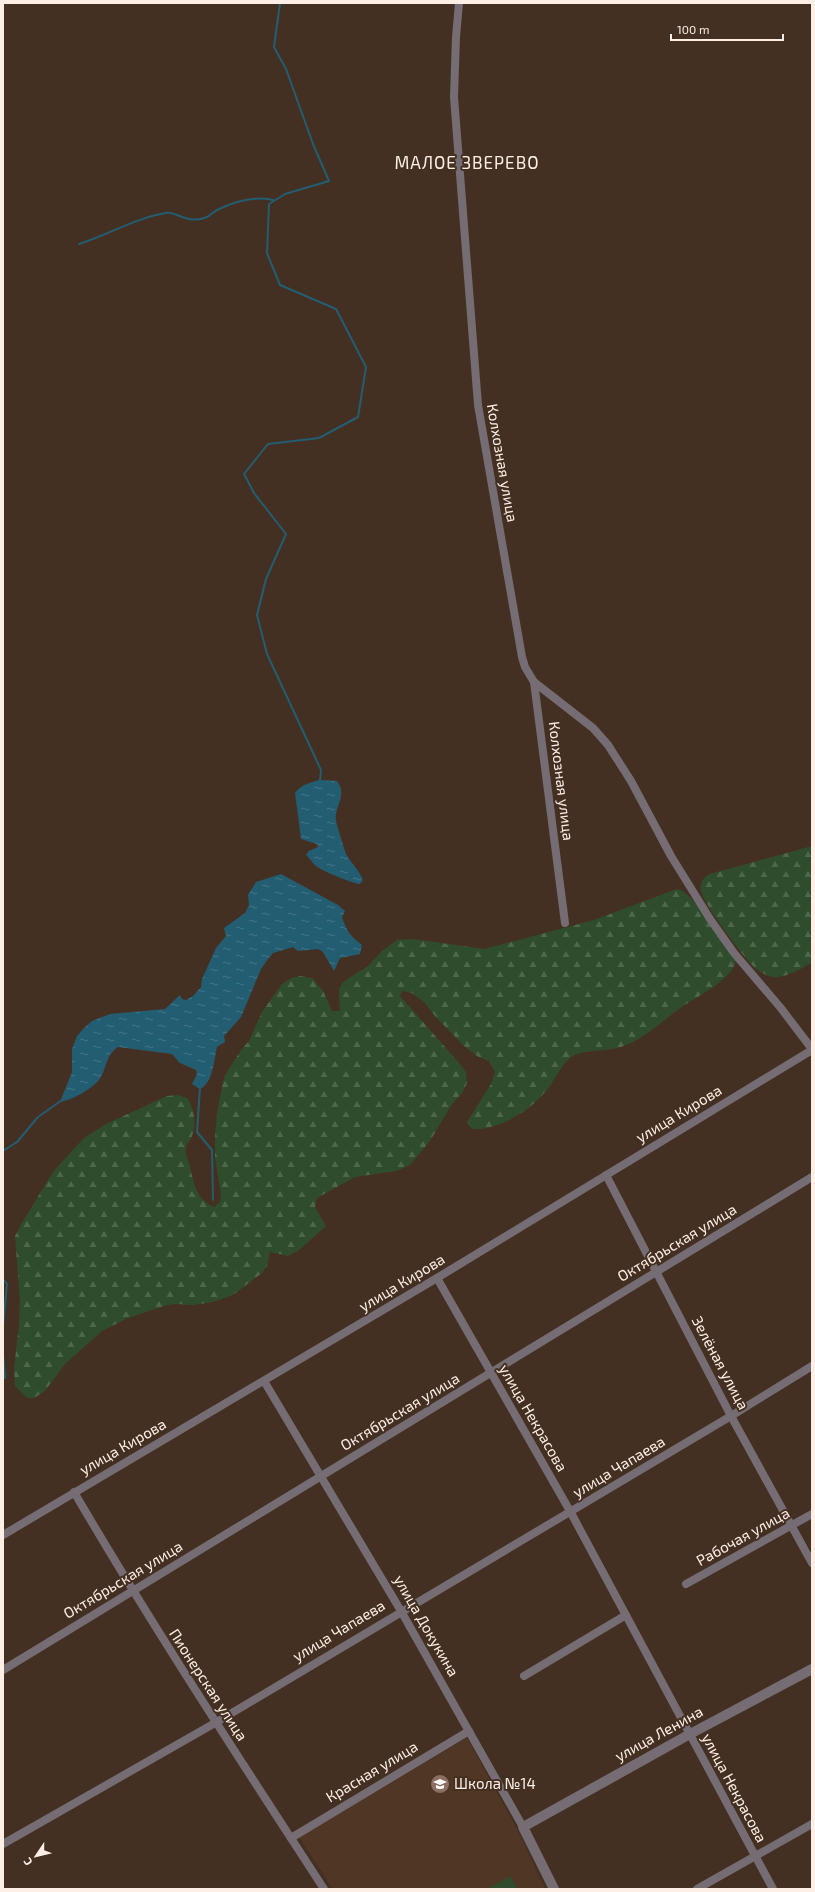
<svg xmlns="http://www.w3.org/2000/svg" width="815" height="1892" font-family="'Exo 2',sans-serif">
<defs>
<pattern id="forest-firs" width="22" height="20" patternUnits="userSpaceOnUse"><rect width="22" height="20" fill="#2f4d2d"/><path d="M5 1l3.5 6h-7zM16 11l3.5 6h-7z" fill="#4e674b"/></pattern>
<pattern id="water-ripples" width="26" height="14" patternUnits="userSpaceOnUse"><rect width="26" height="14" fill="#235d72"/><path d="M2 4q2-2 4 0t4 0M15 11q2-2 4 0t4 0" fill="none" stroke="#447586"/></pattern>
</defs>
<rect width="100%" height="100%" fill="#443022"/>
<polygon fill="#503624" points="467,1738 518,1831 545,1889 333,1889 299,1837"/>
<g fill="url(#forest-firs)">
<path d="M 812,846 L 812,962 C 803,968 784,979 772,977 C 764,975 757,970 751,964 C 741,953 704,905 701,891 C 699,883 703,878 710,874 Z"/>
<path d="M 677,889 C 693,891 725,945 736,960 C 732,981 695,997 679,1009 C 661,1022 645,1038 624,1046 C 609,1052 585,1049 573,1056 C 562,1062 557,1077 549,1087 C 532,1110 501,1130 472,1129 L 467,1122 L 491,1084 L 495,1072 L 489,1061 L 477,1056 L 463,1045 L 435,1016 L 424,1002 L 412,993 L 402,991 L 400,996 L 460,1064 L 466,1072 L 467,1083 L 462,1093 L 452,1104 L 430,1141 L 410,1165 L 396,1171 L 355,1177 L 317,1198 L 315,1207 L 326,1226 L 298,1251 L 288,1256 L 270,1252 L 267,1266 L 262,1273 L 233,1295 L 213,1302 L 193,1305 L 176,1304 L 167,1305 L 128,1318 L 102,1331 L 65,1364 L 45,1391 L 34,1398 L 27,1398 L 15,1386 L 14,1368 L 19,1325 L 20,1302 L 15,1236 L 22,1223 L 53,1172 L 84,1138 L 106,1124 L 167,1096 L 177,1095 L 187,1098 C 194,1109 197,1123 192,1136 C 190,1141 186,1143 186,1149 C 185,1155 189,1162 190,1167 C 194,1184 196,1199 214,1207 L 220,1202 L 221,1195 L 215,1158 L 215,1137 L 217,1113 L 224,1077 L 241,1050 L 249,1041 L 262,1012 L 282,984 L 291,978 L 300,976 L 312,978 L 323,991 L 332,1011 L 340,1011 L 339,989 L 343,982 L 368,966 L 382,951 L 397,940 L 413,939 L 484,949 L 594,920 Z"/>
</g>
<polygon fill="#2f4d2d" points="510,1876 518,1889 488,1889"/>
<g fill="url(#water-ripples)">
<path d="M 320,780 L 337,781 C 348,796 334,806 336,820 C 336,823 345,851 346,854 C 351,863 359,870 363,880 L 360,884 C 352,883 322,871 316,866 C 312,863 310,858 306,855 L 309,851 L 318,847 L 317,844 L 301,839 L 295,793 C 300,785 311,782 320,780 Z"/>
<path d="M 281,874 L 338,905 L 345,911 L 342,917 C 346,930 351,937 362,945 L 360,954 L 340,958 L 334,971 L 323,952 L 318,949 L 298,951 L 293,947 L 273,953 L 268,959 L 261,969 L 241,1017 L 224,1036 L 225,1042 L 217,1047 C 214,1060 213,1083 200,1089 L 192,1084 L 197,1074 L 196,1070 L 180,1063 L 172,1054 L 118,1047 C 106,1055 107,1066 101,1077 C 94,1088 73,1100 60,1102 L 72,1072 L 72,1049 L 77,1036 L 84,1028 L 92,1021 L 110,1014 L 165,1009 L 180,995 L 182,999 L 186,1000 L 193,996 L 201,987 L 202,979 L 216,948 L 226,936 L 224,928 L 245,913 L 249,905 L 248,895 L 256,882 Z"/>
</g>
<g fill="none" stroke-linecap="round" stroke-linejoin="round">
<g stroke="#235d72" stroke-width="2">
<polyline points="280,3 274,47 286,69 313,144 329,181 285,194 269,204 267,253 280,285 336,309 366,367 358,417 319,438 268,444 244,474 254,493 286,534 266,579 257,615 267,654 321,770 320,781"/>
<path d="M 79,244 C 108,235 135,218 166,213 C 176,211 187,224 204,218 C 209,217 213,212 217,210 C 235,201 254,196 273,200"/>
<polyline points="200,1087 197,1132 212,1150 213,1200"/>
<polyline points="3,1151 17,1142 38,1117 62,1100"/>
<polyline points="3,1279 7,1284 3,1326"/>
<polyline points="3,1355 5,1378"/>
</g>
<g stroke="#766c74" stroke-width="8">
<polyline points="459,3 456,37 454,97 478,405 522,657 525,667 534,682 565,923"/>
<polyline points="534,682 593,728 608,745 631,781 671,856 710,919 734,953 780,1007 812,1049"/>
<polyline points="606,1175 731,1416 812,1563"/>
<polyline points="437,1278 570,1511 773,1889"/>
<polyline points="264,1381 401,1611 523,1827"/>
<path d="M 74,1492 C 153,1627 239,1758 324,1889"/>
<polyline points="3,1535 437,1278 812,1050"/>
<polyline points="686,1584 812,1514"/>
<polyline points="3,1670 812,1177"/>
<polyline points="524,1676 626,1615"/>
<polyline points="291,1838 469,1731"/>
<polyline points="3,1844 215,1723 731,1416 812,1366"/>
<polyline points="697,1889 812,1824"/>
</g>
<polyline stroke="#766c74" stroke-width="10" points="554,1889 523,1827 690,1734 812,1669"/>
</g>
<defs>
<g id="school-disc" transform="scale(1)"><circle r="9.5" fill="#8d6e63" stroke="#443022"/><path d="M0-5L7-2L0 1L-7-2ZM-4 1L0 2.5L4 1V4Q0 6-4 4Z" fill="#fff"/></g>
</defs>
<g fill-rule="evenodd">
<use href="#school-disc" x="440" y="1784"/>
</g>
<g text-anchor="middle" stroke-width="4" stroke-linejoin="round" paint-order="stroke">
<g font-size="15" fill="#fdefe6" stroke="#443022">
<text transform="translate(502 463) rotate(80)" y="5">Колхозная улица</text>
<text transform="translate(561 781) rotate(83)" y="5">Колхозная улица</text>
<text transform="translate(679 1114) rotate(-31)" y="5">улица Кирова</text>
<text transform="translate(677 1243) rotate(-31)" y="5">Октябрьская улица</text>
<text transform="translate(402 1283) rotate(-31)" y="5">улица Кирова</text>
<text transform="translate(720 1363) rotate(62)" y="5">Зелёная улица</text>
<text transform="translate(400 1412) rotate(-31)" y="5">Октябрьская улица</text>
<text transform="translate(533 1418) rotate(60)" y="5">улица Некрасова</text>
<text transform="translate(123 1447) rotate(-30)" y="5">улица Кирова</text>
<text transform="translate(619 1467) rotate(-31)" y="5">улица Чапаева</text>
<text transform="translate(743 1537) rotate(-29)" y="5">Рабочая улица</text>
<text transform="translate(123 1580) rotate(-31)" y="5">Октябрьская улица</text>
<text transform="translate(426 1626) rotate(60)" y="5">улица Докукина</text>
<text transform="translate(339 1631) rotate(-31)" y="5">улица Чапаева</text>
<text transform="translate(208 1685) rotate(57)" y="5">Пионерская улица</text>
<text transform="translate(659 1734) rotate(-29)" y="5">улица Ленина</text>
<text transform="translate(372 1772) rotate(-31)" y="5">Красная улица</text>
<text transform="translate(734 1788) rotate(62)" y="5">улица Некрасова</text>
</g>
<g font-size="15" fill="#fdefe6" stroke="#443022" text-anchor="start">
<text x="454" y="1789">Школа №14</text>
</g>
<g font-size="17" letter-spacing="1" fill="#fdefe6" stroke="#443022">
<text x="467" y="169">МАЛОЕ ЗВЕРЕВО</text>
</g>
</g>
<rect width="815" height="1892" fill="none" stroke="#fdefe6" stroke-width="8"/>
<g transform="translate(36 1856) rotate(235)" stroke="#443022" stroke-width="3" paint-order="stroke">
<path d="M0-3L7 15L0 10L-7 15Z" fill="#fdefe6"/>
<text y="-6" font-size="11" font-weight="bold" text-anchor="middle" fill="#fdefe6">С</text>
</g>
<path d="M671 34v6h112v-6" fill="none" stroke="#fdefe6" stroke-width="2"/>
<text x="677" y="34" font-size="12" fill="#fdefe6" stroke="#443022" stroke-width="3" paint-order="stroke">100 m</text>
</svg>
